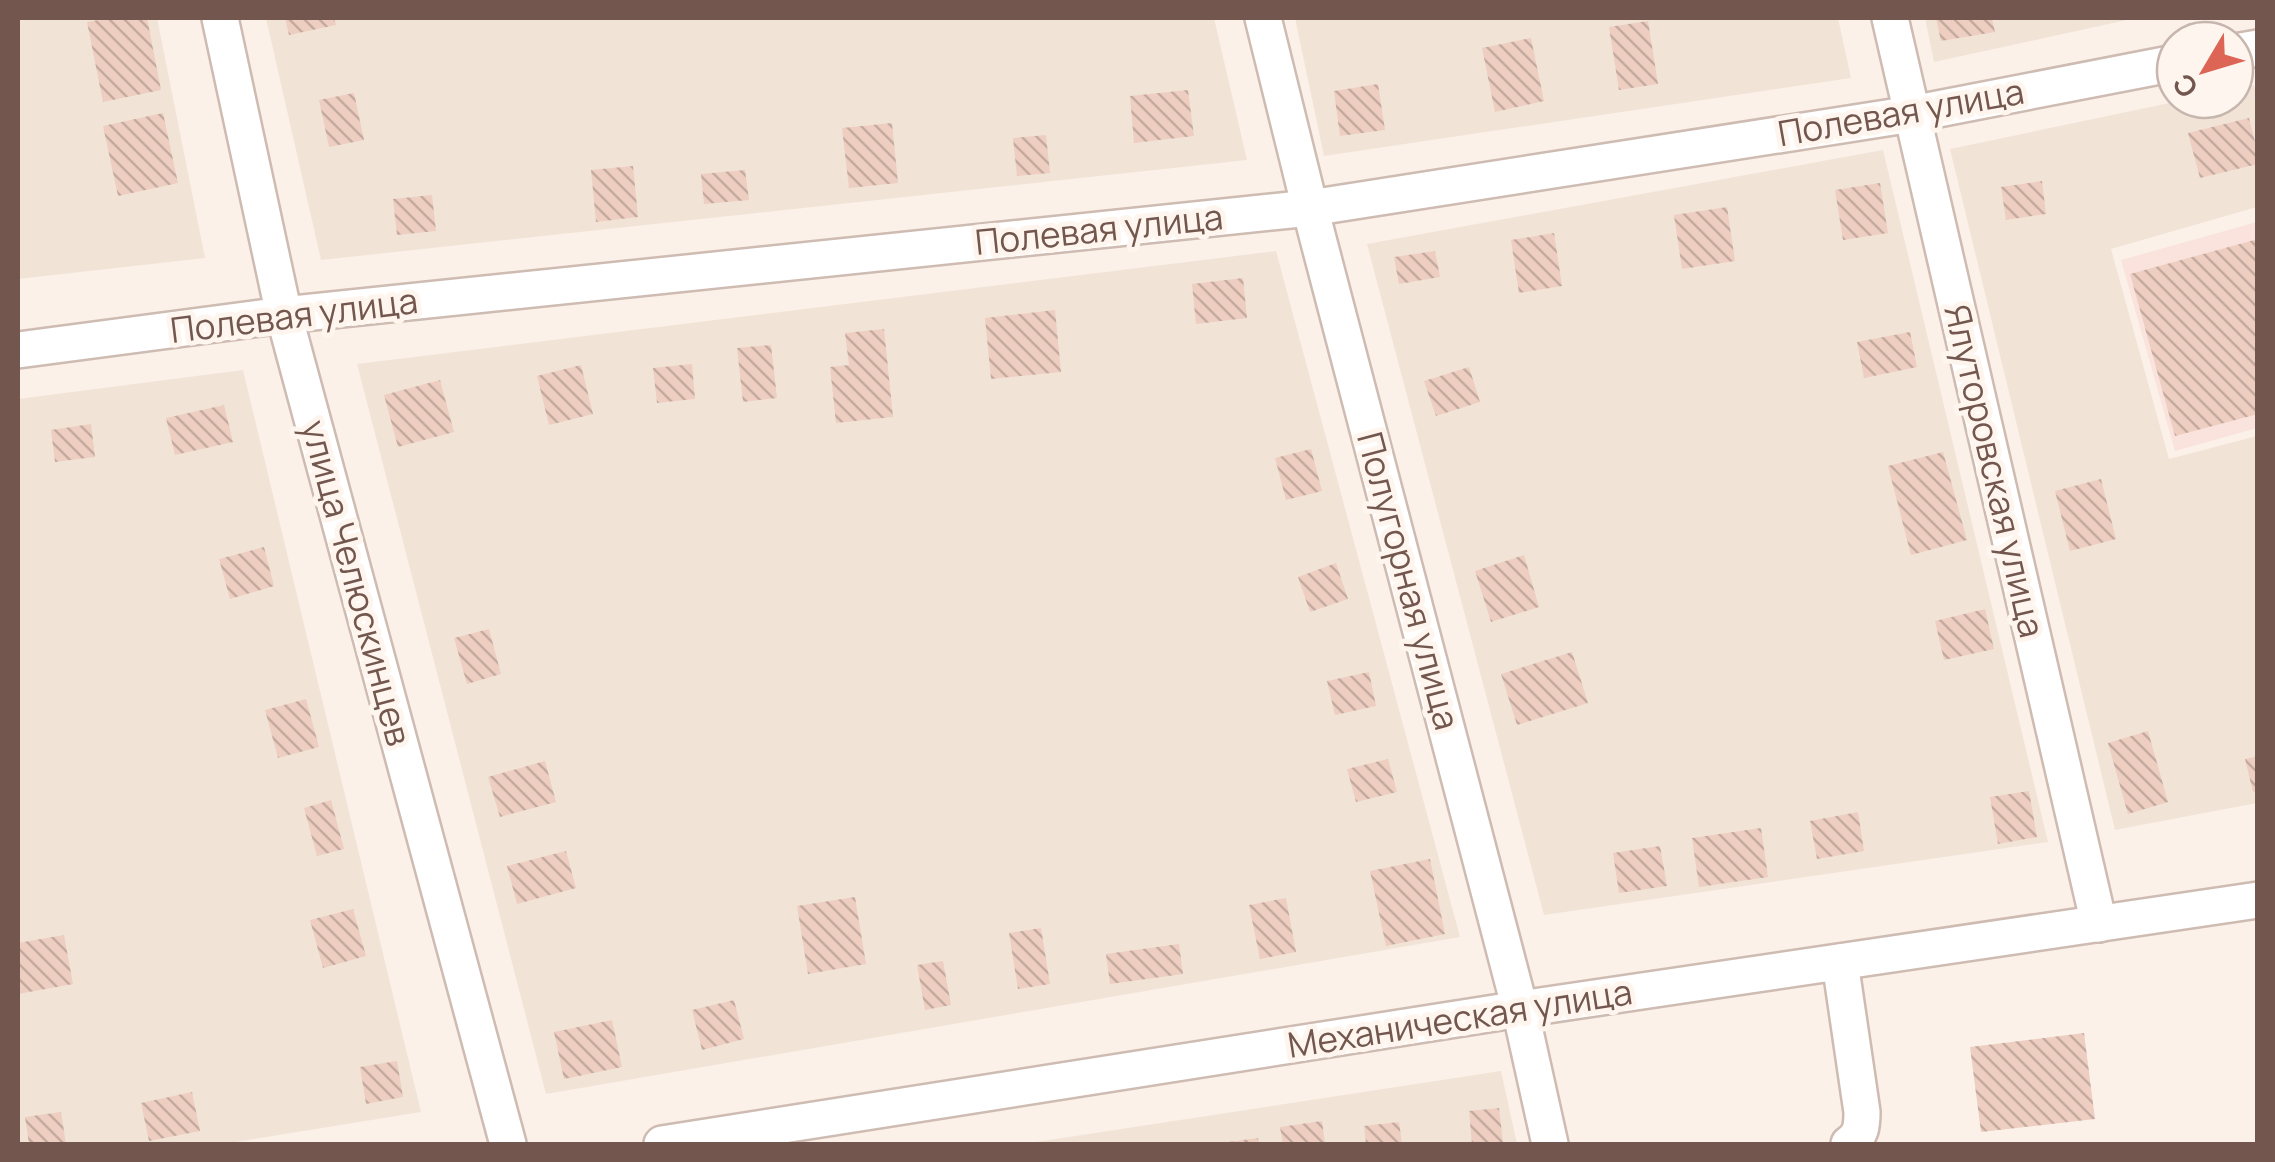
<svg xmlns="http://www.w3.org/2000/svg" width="2275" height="1162" font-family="Manrope,sans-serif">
<defs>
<pattern id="building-back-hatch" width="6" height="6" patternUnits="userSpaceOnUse" patternTransform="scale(2.5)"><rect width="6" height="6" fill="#eecec1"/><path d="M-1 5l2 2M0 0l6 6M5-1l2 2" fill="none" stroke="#c5aa9f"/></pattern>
</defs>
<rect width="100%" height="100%" fill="#fbf1e8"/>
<g fill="#f2e3d7">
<polygon points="18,18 157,18 205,258 18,279"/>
<polygon points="266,18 1214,18 1247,160 321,260"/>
<polygon points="1295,18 1838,18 1851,78 1324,156"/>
<polygon points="1925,18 2136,18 1934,62"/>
<polygon points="2254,85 2258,99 2257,207 2111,249 2169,459 2257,436 2257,803 2115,830 1950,149 2184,100 2235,100 2235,89"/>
<polygon points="1883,150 2048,842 1544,915 1367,244"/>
<polygon points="1276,251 1460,937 546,1094 357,364"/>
<polygon points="243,370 421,1112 223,1144 18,1144 18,399"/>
<polygon points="1501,1071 1517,1144 1023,1144"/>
</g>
<polygon fill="#fae2dd" points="2257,222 2257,428 2175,451 2121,260"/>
<g fill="url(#building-back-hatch)">
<polygon points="111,18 147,18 161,90 103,102 87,22"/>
<polygon points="285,18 334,18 336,25 289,35"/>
<polygon points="1936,18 1992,18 1995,32 1941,41"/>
<polygon points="1648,21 1658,84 1619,90 1609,27"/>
<polygon points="1531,38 1544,101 1495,112 1482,48"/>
<polygon points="1378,84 1385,130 1340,136 1334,91"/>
<polygon points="1188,90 1194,136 1134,143 1130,96"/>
<polygon points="354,93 364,140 329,147 319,100"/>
<polygon points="163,113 178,183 118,196 103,126"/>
<polygon points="2249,118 2258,154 2258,164 2200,178 2188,133"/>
<polygon points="892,123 898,183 849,188 842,128"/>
<polygon points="1046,135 1050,173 1017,176 1013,138"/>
<polygon points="633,166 638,217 596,222 591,170"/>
<polygon points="745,170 749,200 704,204 701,174"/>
<polygon points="2042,181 2046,214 2006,220 2001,187"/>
<polygon points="1880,183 1888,233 1843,240 1835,190"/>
<polygon points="432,195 436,231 397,235 393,199"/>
<polygon points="1727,207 1735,261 1682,269 1674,215"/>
<polygon points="1554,233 1562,286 1519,293 1511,240"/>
<polygon points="2258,239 2258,414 2175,436 2130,274"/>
<polygon points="1435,251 1440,277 1399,284 1394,257"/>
<polygon points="1243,278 1247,318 1196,324 1192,284"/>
<polygon points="1055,310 1061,372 991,379 985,318"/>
<polygon points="884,329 893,417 836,423 830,367 849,365 845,333"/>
<polygon points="1910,332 1917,367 1864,378 1857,342"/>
<polygon points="771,345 777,398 743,402 737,348"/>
<polygon points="692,364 695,399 657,403 653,368"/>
<polygon points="581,365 593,414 549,425 537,376"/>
<polygon points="1469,367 1480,402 1436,416 1424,381"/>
<polygon points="440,380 454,432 398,447 384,395"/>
<polygon points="224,405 233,442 175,455 166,418"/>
<polygon points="91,424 95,457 55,462 51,430"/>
<polygon points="1311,449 1322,491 1286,500 1275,458"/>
<polygon points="1943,452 1967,540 1911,555 1888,466"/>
<polygon points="2101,479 2116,539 2070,551 2055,491"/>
<polygon points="264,547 274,586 230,599 219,559"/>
<polygon points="1524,555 1539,607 1491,622 1475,571"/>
<polygon points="1336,563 1348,599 1310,612 1298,577"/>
<polygon points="1985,609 1994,649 1944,660 1935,621"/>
<polygon points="489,629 501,674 467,684 454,638"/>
<polygon points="1572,652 1588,703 1517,725 1501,674"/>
<polygon points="1369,672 1376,706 1335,715 1327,681"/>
<polygon points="306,699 319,747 278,758 265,710"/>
<polygon points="2148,731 2168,802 2128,814 2108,743"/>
<polygon points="2258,756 2258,791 2253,792 2245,759"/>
<polygon points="1388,759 1397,792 1356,802 1347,769"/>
<polygon points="545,761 556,802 500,817 488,777"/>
<polygon points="2029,791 2037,837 1998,844 1990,797"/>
<polygon points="331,800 344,849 317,856 304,808"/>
<polygon points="1858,812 1864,851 1817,859 1810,821"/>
<polygon points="1761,828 1768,877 1699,887 1692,838"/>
<polygon points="1660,846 1667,886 1619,893 1613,853"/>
<polygon points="566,851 576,888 517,904 507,866"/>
<polygon points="1430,859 1445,934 1386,946 1370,871"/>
<polygon points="855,897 866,964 808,974 797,906"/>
<polygon points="1286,898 1296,952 1260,959 1249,905"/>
<polygon points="353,909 366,956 323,968 310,920"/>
<polygon points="1041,928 1050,984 1018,989 1009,933"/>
<polygon points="64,935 73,984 18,994 18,943"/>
<polygon points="1179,944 1183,974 1110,984 1106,954"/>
<polygon points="943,961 951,1005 925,1010 917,965"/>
<polygon points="734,1000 744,1039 702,1050 692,1010"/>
<polygon points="612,1020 622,1067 564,1079 554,1032"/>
<polygon points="2084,1033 2095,1119 1981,1132 1970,1047"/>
<polygon points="397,1061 403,1097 366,1104 360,1067"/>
<polygon points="192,1092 200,1131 149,1141 141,1103"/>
<polygon points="1499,1108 1503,1143 1472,1144 1469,1111"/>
<polygon points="61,1112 66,1144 29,1144 25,1117"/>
<polygon points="1322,1121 1325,1144 1283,1144 1280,1127"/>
<polygon points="1399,1122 1402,1144 1366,1144 1364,1126"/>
<polygon points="1258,1138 1259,1144 1228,1144 1228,1142"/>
</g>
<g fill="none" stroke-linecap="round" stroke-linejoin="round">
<g stroke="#cebbb2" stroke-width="40">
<g id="minor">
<polyline points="220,18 284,315 508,1144"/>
<polyline points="1263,18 1310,208 1520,1009 1550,1144"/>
<polyline points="1890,18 2099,924"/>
<polyline points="2235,52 2258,48"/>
<polyline points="18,350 284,315 1310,208 1912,114 2175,63"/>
<path d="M 1840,962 L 1862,1112 C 1862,1126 1861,1136 1849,1144"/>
<polyline points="662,1144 1520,1009 2258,900"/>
</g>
</g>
<use href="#minor" stroke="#fff" stroke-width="35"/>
</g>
<g text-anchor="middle" stroke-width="10" stroke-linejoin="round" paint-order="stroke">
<g font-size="35" fill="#73574e" stroke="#fef6ee">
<text transform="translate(1901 113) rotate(-10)" y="12">Полевая улица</text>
<text transform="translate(1099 230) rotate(-6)" y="12">Полевая улица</text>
<text transform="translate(294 316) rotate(-7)" y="12">Полевая улица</text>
<text transform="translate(1994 471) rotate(77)" y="12">Ялуторовская улица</text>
<text transform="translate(1408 581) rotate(75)" y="12">Полугорная улица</text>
<text transform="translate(356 583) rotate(75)" y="12">улица Челюскинцев</text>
<text transform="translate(1460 1019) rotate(-9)" y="12">Механическая улица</text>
</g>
</g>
<rect width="2275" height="1162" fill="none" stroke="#73574e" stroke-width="40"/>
<g transform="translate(2205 70) rotate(232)"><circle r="48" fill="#fef6ee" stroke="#c6b6ae" stroke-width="2.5"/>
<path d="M0-8L18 38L0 25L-18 38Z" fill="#dc6556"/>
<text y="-15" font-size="28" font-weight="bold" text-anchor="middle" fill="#73574e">С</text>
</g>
</svg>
